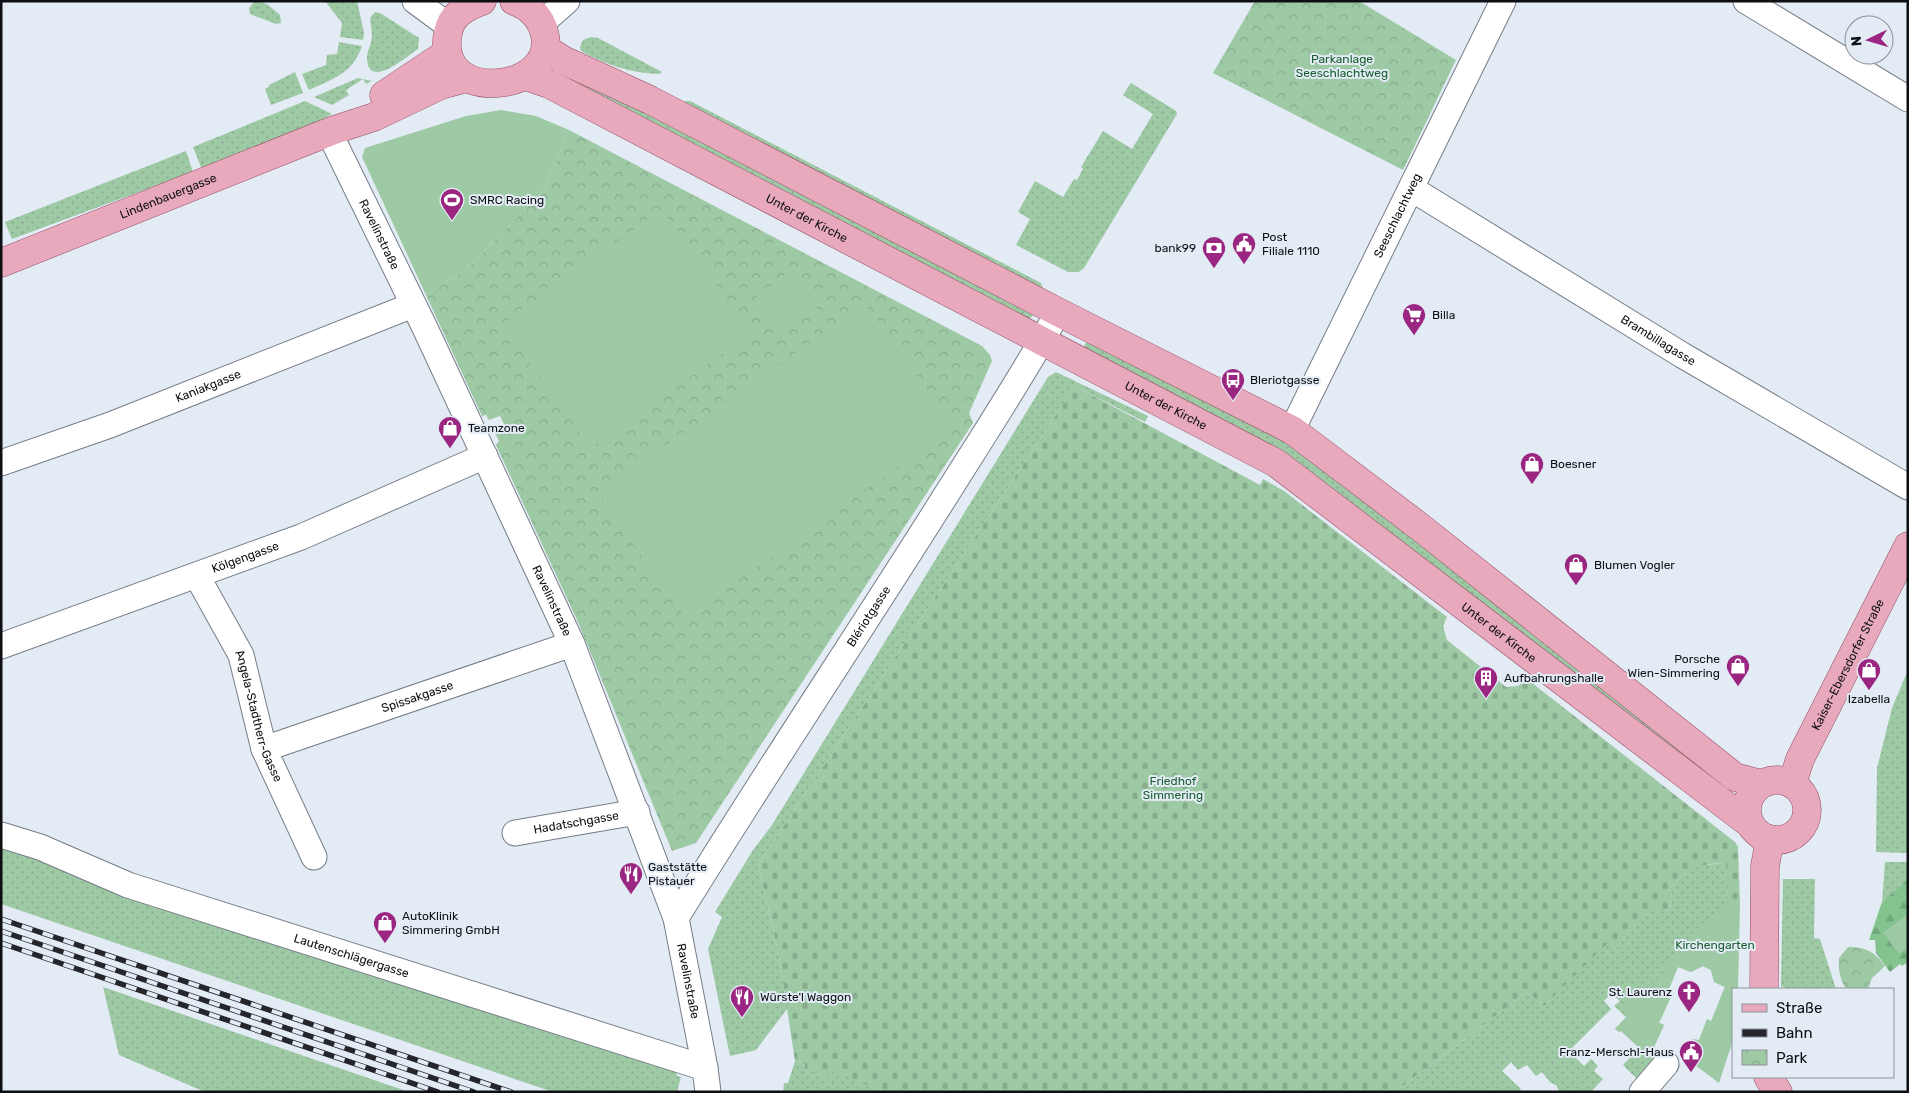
<svg xmlns="http://www.w3.org/2000/svg" width="1909" height="1093" font-family="Rubik,sans-serif">
<defs>
<pattern id="grass-dots" width="8" height="8" patternUnits="userSpaceOnUse" patternTransform="scale(1.25)"><rect width="8" height="8" fill="#9ec9a5"/><path d="M2 2h.1M6 6h.1" fill="none" stroke="#87ab8d" stroke-width="1.8" stroke-linecap="round"/></pattern>
<pattern id="forest-firs" width="22" height="20" patternUnits="userSpaceOnUse" patternTransform="scale(1.25)"><rect width="22" height="20" fill="#82c38e"/><path d="M5 1l3.5 6h-7zM16 11l3.5 6h-7z" fill="#6fa67a"/></pattern>
<pattern id="cemetery-stones" width="16" height="16" patternUnits="userSpaceOnUse" patternTransform="scale(1.25)"><rect width="16" height="16" fill="#9ec9a5"/><path d="M2 7V4a2 2 0 0 1 4 0v3zM10 15v-3a2 2 0 0 1 4 0v3z" fill="#87ab8d"/></pattern>
<pattern id="park-crowns" width="20" height="18" patternUnits="userSpaceOnUse" patternTransform="scale(1.25)"><rect width="20" height="18" fill="#9ec9a5"/><path d="M2 6a3 3 0 1 1 6 0M12 15a3 3 0 1 1 6 0" fill="none" stroke="#87ab8d"/></pattern>
</defs>
<rect width="100%" height="100%" fill="#e3ebf5"/>
<g fill="url(#grass-dots)">
<polygon points="255,1 267,4 280,15 281,23 276,24 250,14 249,8"/>
<polygon points="325,1 357,1 364,33 363,40 340,37 342,23"/>
<path d="M 375,12 L 380,13 L 419,38 L 418,49 C 407,56 367,92 367,57 C 367,52 370,47 371,42 C 373,35 371,26 370,18 Z"/>
<path d="M 591,37 L 598,38 L 662,72 L 659,74 C 631,73 606,65 581,51 L 580,47 L 583,40 Z"/>
<path d="M 339,42 L 362,46 C 353,73 333,79 309,90 L 302,74 L 326,65 L 327,55 L 337,54 Z"/>
<polygon points="565,70 1035,313 1029,320 559,79"/>
<polygon points="295,72 303,93 271,105 265,89 269,87 269,85"/>
<polygon points="358,78 372,81 366,84 363,79 346,90 349,95 332,105 314,97"/>
<polygon points="1131,83 1176,111 1177,114 1084,268 1079,272 1068,272 1016,245 1030,219 1018,212 1035,181 1063,197 1074,179 1077,180 1083,169 1081,167 1103,131 1132,149 1153,114 1123,95"/>
<polygon points="305,101 332,114 272,146 203,172 193,147"/>
<polygon points="685,101 690,101 1041,283 1043,289 685,104"/>
<polygon points="186,151 193,172 12,239 5,222"/>
<polygon points="1088,339 1279,437 1311,458 1724,779 1718,787 1283,451 1083,348"/>
<polygon points="1056,372 1148,416 1145,422 1075,386 758,865 779,956 787,1009 756,1050 730,1056 708,949 722,917 715,912 753,850 772,825 1048,377"/>
<polygon points="1908,670 1908,853 1876,852 1877,768 1892,708"/>
<polygon points="1,844 676,1070 677,1076 681,1077 677,1092 553,1092 1,904"/>
<polygon points="1885,862 1908,862 1908,879 1882,902"/>
<path d="M 1727,863 L 1728,904 L 1733,916 L 1730,1002 L 1719,1001 L 1725,987 L 1714,982 L 1711,970 L 1703,966 L 1691,972 L 1678,967 L 1668,991 L 1672,994 L 1659,1023 L 1664,1025 L 1654,1047 L 1657,1049 L 1654,1058 L 1638,1080 L 1623,1065 L 1639,1048 L 1621,1031 L 1619,1032 L 1615,1029 L 1626,1017 L 1614,1006 L 1620,1001 L 1611,993 L 1604,1001 L 1611,1009 L 1569,1051 L 1584,1066 L 1591,1059 L 1598,1066 L 1594,1071 L 1603,1079 L 1591,1092 L 1559,1092 L 1557,1086 L 1550,1082 L 1542,1072 L 1536,1076 L 1527,1065 L 1518,1070 L 1511,1062 L 1502,1071 L 1521,1089 L 1518,1092 L 1395,1092 L 1527,992 L 1544,1006 L 1608,942 L 1615,949 L 1650,906 L 1665,911 C 1673,904 1674,898 1669,889 C 1691,866 1695,865 1727,863 Z"/>
<polygon points="1783,879 1815,879 1814,938 1820,939 1836,989 1787,989 1781,986"/>
<polygon points="103,987 409,1092 205,1092 119,1055"/>
<polygon points="795,1061 805,1064 804,1069 830,1078 833,1069 883,1092 783,1092 784,1083 788,1083"/>
</g>
<polygon fill="url(#forest-firs)" points="1908,879 1908,962 1902,966 1900,964 1890,972 1876,953 1875,940 1869,940 1882,902"/>
<path fill="url(#cemetery-stones)" d="M 1075,386 L 1260,485 L 1263,479 L 1284,491 L 1447,617 L 1443,626 L 1447,640 L 1506,687 L 1518,686 L 1527,679 L 1735,842 L 1738,847 L 1740,904 L 1728,904 L 1726,863 C 1698,864 1689,868 1669,889 C 1674,898 1673,904 1665,911 L 1657,911 L 1650,907 L 1615,949 L 1608,943 L 1544,1006 L 1527,992 L 1395,1092 L 883,1092 L 833,1070 L 831,1079 L 804,1069 L 805,1064 L 795,1061 L 779,956 L 758,865 Z"/>
<g fill="url(#park-crowns)">
<polygon points="1255,1 1359,1 1456,60 1403,170 1213,73"/>
<polygon points="569,130 982,346 990,355 992,361 969,413 973,423 696,843 672,851 578,622 496,445 499,441 495,433 506,428 500,416 489,420 486,415 482,416 426,295 465,270 545,189"/>
<path d="M 1848,947 C 1866,947 1875,952 1885,966 L 1872,978 L 1868,989 L 1846,989 C 1840,980 1838,969 1839,958 Z"/>
</g>
<g fill="#9ec9a5">
<polygon points="501,110 536,116 569,130 545,189 465,270 426,295 362,157 365,148 466,116"/>
<polygon points="662,209 751,333 591,448 502,324"/>
<polygon points="791,271 818,309 782,335 755,298"/>
<polygon points="865,303 953,427 686,618 598,494"/>
<polygon points="1728,904 1740,904 1738,989 1733,989 1733,1040 1719,1083 1684,1057 1693,1039 1699,1040 1707,1019 1711,1021 1725,987 1714,982 1711,970 1703,966 1691,972 1678,967 1668,991 1672,994 1659,1023 1664,1025 1654,1047 1657,1049 1652,1057 1621,1031 1619,1032 1615,1029 1631,1013 1626,1008 1663,973 1695,931"/>
<polygon points="1908,914 1908,953 1905,949 1899,954 1883,933"/>
</g>
<g fill="none" stroke-linecap="round" stroke-linejoin="round">
<g stroke="#767d87" stroke-width="27">
<g id="minor">
<polyline points="415,1 449,26"/>
<polyline points="1746,1 1908,99"/>
<polyline points="541,24 567,1"/>
<path id="s1" d="M 329,132 L 425,328 L 572,644 L 676,918 L 705,1068 L 708,1092"/>
<path id="s2" d="M 1412,189 L 1682,355 L 1908,487"/>
<path id="s3" d="M 1292,430 L 1503,1"/>
<path id="s4" d="M 1,463 L 110,425 L 413,305"/>
<path id="s5" d="M 197,576 L 241,655 L 264,749 L 314,857"/>
<path id="s6" d="M 1,646 L 301,537 L 485,456"/>
<path id="s7" d="M 264,749 L 572,644"/>
<path id="s8" d="M 515,833 L 637,812"/>
<path id="s9" d="M 1,835 L 40,847 L 128,885 L 705,1068"/>
<path id="s10" d="M 676,918 C 764,775 858,635 948,492 C 985,433 1024,374 1058,312"/>
<polyline points="1642,1092 1666,1064"/>
</g>
</g>
<g stroke="#924d64" stroke-width="29">
<g id="major">
<path d="M 482,1 C 465,7 451,15 448,33 C 434,106 556,93 545,36 C 542,18 530,7 514,1"/>
<polyline points="546,49 563,60 650,100 1058,312 1292,430 1420,527 1735,777 1761,784"/>
<path id="s11" d="M 526,76 L 549,84 L 1276,463 L 1749,823"/>
<polyline points="384,95 447,53"/>
<path id="s12" d="M 1,263 L 334,130 L 374,117 L 441,85 L 467,78"/>
<circle cx="1777" cy="810" r="30"/>
<path id="s13" d="M 1792,784 L 1800,759 L 1908,546"/>
<polyline points="1764,989 1765,866 1770,839"/>
<polyline points="1768,1077 1778,1092"/>
</g>
</g>
<use href="#minor" stroke="#fff" stroke-width="25"/>
<use href="#major" stroke="#e8a9bc" stroke-width="28"/>
<g stroke="#24262b" stroke-width="5.5">
<g id="rail">
<polyline points="1,919 511,1092"/>
<polyline points="1,931 474,1092"/>
<polyline points="1,943 438,1092"/>
</g>
</g>
<use href="#rail" stroke="#e3ebf5" stroke-width="4" stroke-dasharray="11" stroke-linecap="butt"/>
</g>
<defs>
<g id="stadium-pin" transform="scale(1.25)"><path d="M0 17L-7.5 6A9.5 9.5 0 1 1 7.5 6Z" fill="#9b2681" stroke="#e3ebf5"/><path d="M0-5a6.5 5 0 1 0 0 10a6.5 5 0 1 0 0-10ZM-3.5-1.8h7v3.6h-7Z" fill="#fff"/></g>
<g id="civic-pin" transform="scale(1.25)"><path d="M0 17L-7.5 6A9.5 9.5 0 1 1 7.5 6Z" fill="#9b2681" stroke="#e3ebf5"/><path d="M-.6-6.5H3V-4.5H.6V-3L4-1V1h2V6H-6V1h2V-1L-.6-3ZM-1.2 2.5V6h2.4V2.5Z" fill="#fff"/></g>
<g id="bank-pin" transform="scale(1.25)"><path d="M0 17L-7.5 6A9.5 9.5 0 1 1 7.5 6Z" fill="#9b2681" stroke="#e3ebf5"/><path d="M-6-4H6V4H-6ZM0-2.3a2.3 2.3 0 1 0 0 4.6a2.3 2.3 0 1 0 0-4.6Z" fill="#fff"/></g>
<g id="supermarket-pin" transform="scale(1.25)"><path d="M0 17L-7.5 6A9.5 9.5 0 1 1 7.5 6Z" fill="#9b2681" stroke="#e3ebf5"/><path d="M-6-5.5h2.5l.6 2H6L4.5 2H-2.5L-4.4-4H-6ZM-1.5 3.2a1.3 1.3 0 1 0 .1 0ZM3 3.2a1.3 1.3 0 1 0 .1 0Z" fill="#fff"/></g>
<g id="bus-pin" transform="scale(1.25)"><path d="M0 17L-7.5 6A9.5 9.5 0 1 1 7.5 6Z" fill="#9b2681" stroke="#e3ebf5"/><path d="M-5-6H5V4H4V6H2V4H-2V6H-4V4H-5ZM-3.5-4V0h7V-4ZM-3.5 1.2v1.5H-2V1.2ZM2 1.2v1.5H3.5V1.2Z" fill="#fff"/></g>
<g id="shop-pin" transform="scale(1.25)"><path d="M0 17L-7.5 6A9.5 9.5 0 1 1 7.5 6Z" fill="#9b2681" stroke="#e3ebf5"/><path d="M-5-2.5h2.3a2.7 3.5 0 0 1 5.4 0H5L5.5 6h-11ZM-1.5-2.5h3a1.5 2.3 0 0 0-3 0Z" fill="#fff"/></g>
<g id="building-pin" transform="scale(1.25)"><path d="M0 17L-7.5 6A9.5 9.5 0 1 1 7.5 6Z" fill="#9b2681" stroke="#e3ebf5"/><path d="M-4-6H4V6H1V3H-1V6H-4ZM-2.5-4.3h1.7v1.8h-1.7ZM.8-4.3h1.7v1.8H.8ZM-2.5-1h1.7V.8h-1.7ZM.8-1h1.7V.8H.8Z" fill="#fff"/></g>
<g id="restaurant-pin" transform="scale(1.25)"><path d="M0 17L-7.5 6A9.5 9.5 0 1 1 7.5 6Z" fill="#9b2681" stroke="#e3ebf5"/><path d="M-5-6h1v4h1v-4h1v4h1v-4h1v5L-1.5 .5V6h-2V.5L-5-1ZM5-6V6H3V1.5H1.5Q1.5-4 5-6Z" fill="#fff"/></g>
<g id="church-pin" transform="scale(1.25)"><path d="M0 17L-7.5 6A9.5 9.5 0 1 1 7.5 6Z" fill="#9b2681" stroke="#e3ebf5"/><path d="M-1.2-6h2.4v3.5h3.3v2.4h-3.3V6h-2.4V-.1h-3.3v-2.4h3.3Z" fill="#fff"/></g>
</defs>
<g fill-rule="evenodd">
<use href="#stadium-pin" x="452" y="200"/>
<use href="#civic-pin" x="1244" y="244"/>
<use href="#bank-pin" x="1214" y="248"/>
<use href="#supermarket-pin" x="1414" y="315"/>
<use href="#bus-pin" x="1233" y="380"/>
<use href="#shop-pin" x="450" y="428"/>
<use href="#shop-pin" x="1532" y="464"/>
<use href="#shop-pin" x="1576" y="565"/>
<use href="#shop-pin" x="1738" y="666"/>
<use href="#shop-pin" x="1869" y="670"/>
<use href="#building-pin" x="1486" y="678"/>
<use href="#restaurant-pin" x="631" y="874"/>
<use href="#shop-pin" x="385" y="923"/>
<use href="#church-pin" x="1689" y="992"/>
<use href="#restaurant-pin" x="742" y="997"/>
<use href="#civic-pin" x="1691" y="1052"/>
</g>
<g text-anchor="middle" stroke-width="4" stroke-linejoin="round" paint-order="stroke">
<g font-size="12" fill="#175e2d" stroke="#e3ebf5">
<text x="1342" y="63">Parkanlage<tspan x="1342" dy="14">Seeschlachtweg</tspan></text>
<text x="1173" y="785">Friedhof<tspan x="1173" dy="14">Simmering</tspan></text>
<text x="1715" y="949">Kirchengarten</text>
</g>
<g font-size="12" fill="#0d0f13" stroke="#e3ebf5">
<text dy="4" stroke="none"><textPath href="#s12" startOffset="180">Lindenbauergasse</textPath></text>
<text dy="4" stroke="none"><textPath href="#s3" startOffset="239">Seeschlachtweg</textPath></text>
<text dy="4" stroke="none"><textPath href="#s11" startOffset="315">Unter der Kirche</textPath></text>
<text dy="4" stroke="none"><textPath href="#s1" startOffset="114">Ravelinstraße</textPath></text>
<text dy="4" stroke="none"><textPath href="#s2" startOffset="289">Brambillagasse</textPath></text>
<text dy="4" stroke="none"><textPath href="#s4" startOffset="221">Kaniakgasse</textPath></text>
<text dy="4" stroke="none"><textPath href="#s11" startOffset="720">Unter der Kirche</textPath></text>
<text dy="4" stroke="none"><textPath href="#s6" startOffset="260">Kölgengasse</textPath></text>
<text dy="4" stroke="none"><textPath href="#s1" startOffset="519">Ravelinstraße</textPath></text>
<text dy="4" stroke="none"><textPath href="#s10" startOffset="358">Blériotgasse</textPath></text>
<text dy="4" stroke="none"><textPath href="#s11" startOffset="1124">Unter der Kirche</textPath></text>
<text dy="4" stroke="none"><textPath href="#s13" startOffset="132">Kaiser-Ebersdorfer Straße</textPath></text>
<text dy="4" stroke="none"><textPath href="#s7" startOffset="162">Spissakgasse</textPath></text>
<text dy="4" stroke="none"><textPath href="#s5" startOffset="154">Angela-Stadtherr-Gasse</textPath></text>
<text dy="4" stroke="none"><textPath href="#s8" startOffset="62">Hadatschgasse</textPath></text>
<text dy="4" stroke="none"><textPath href="#s9" startOffset="371">Lautenschlägergasse</textPath></text>
<text dy="4" stroke="none"><textPath href="#s1" startOffset="924">Ravelinstraße</textPath></text>
</g>
<g font-size="12" fill="#0d0f13" stroke="#e3ebf5" text-anchor="start">
<text x="470" y="204">SMRC Racing</text>
<text x="1262" y="241">Post<tspan x="1262" dy="14">Filiale 1110</tspan></text>
<text x="1196" y="252" text-anchor="end">bank99</text>
<text x="1432" y="319">Billa</text>
<text x="1250" y="384">Bleriotgasse</text>
<text x="468" y="432">Teamzone</text>
<text x="1550" y="468">Boesner</text>
<text x="1594" y="569">Blumen Vogler</text>
<text x="1720" y="663" text-anchor="end">Porsche<tspan x="1720" dy="14">Wien-Simmering</tspan></text>
<text x="1504" y="682">Aufbahrungshalle</text>
<text x="1869" y="703" text-anchor="middle">Izabella</text>
<text x="648" y="871">Gaststätte<tspan x="648" dy="14">Pistauer</tspan></text>
<text x="402" y="920">AutoKlinik<tspan x="402" dy="14">Simmering GmbH</tspan></text>
<text x="1672" y="996" text-anchor="end">St. Laurenz</text>
<text x="760" y="1001">Würste'l Waggon</text>
<text x="1674" y="1056" text-anchor="end">Franz-Merschl-Haus</text>
</g>
</g>
<rect width="1909" height="1093" fill="none" stroke="#0d0f13" stroke-width="5"/>
<rect x="1732" y="988" width="162" height="90" fill="#e3ebf5" stroke="#8d939b"/>
<rect x="1742" y="1004" width="25" height="8" fill="#e8a9bc" stroke="#8d939b"/>
<text x="1776" y="1013" font-size="15" fill="#0d0f13">Straße</text>
<rect x="1742" y="1029" width="25" height="8" fill="#24262b" stroke="#8d939b"/>
<text x="1776" y="1038" font-size="15" fill="#0d0f13">Bahn</text>
<rect x="1742" y="1050" width="25" height="15" fill="url(#park-crowns)" stroke="#8d939b"/>
<text x="1776" y="1063" font-size="15" fill="#0d0f13">Park</text>
<g transform="translate(1869 40) rotate(265)"><circle r="24" fill="#e3ebf5" stroke="#8d939b"/>
<path d="M0-4L9 19L0 12L-9 19Z" fill="#9b2681"/>
<text y="-8" font-size="14" font-weight="bold" text-anchor="middle" fill="#0d0f13">N</text>
</g>
</svg>
